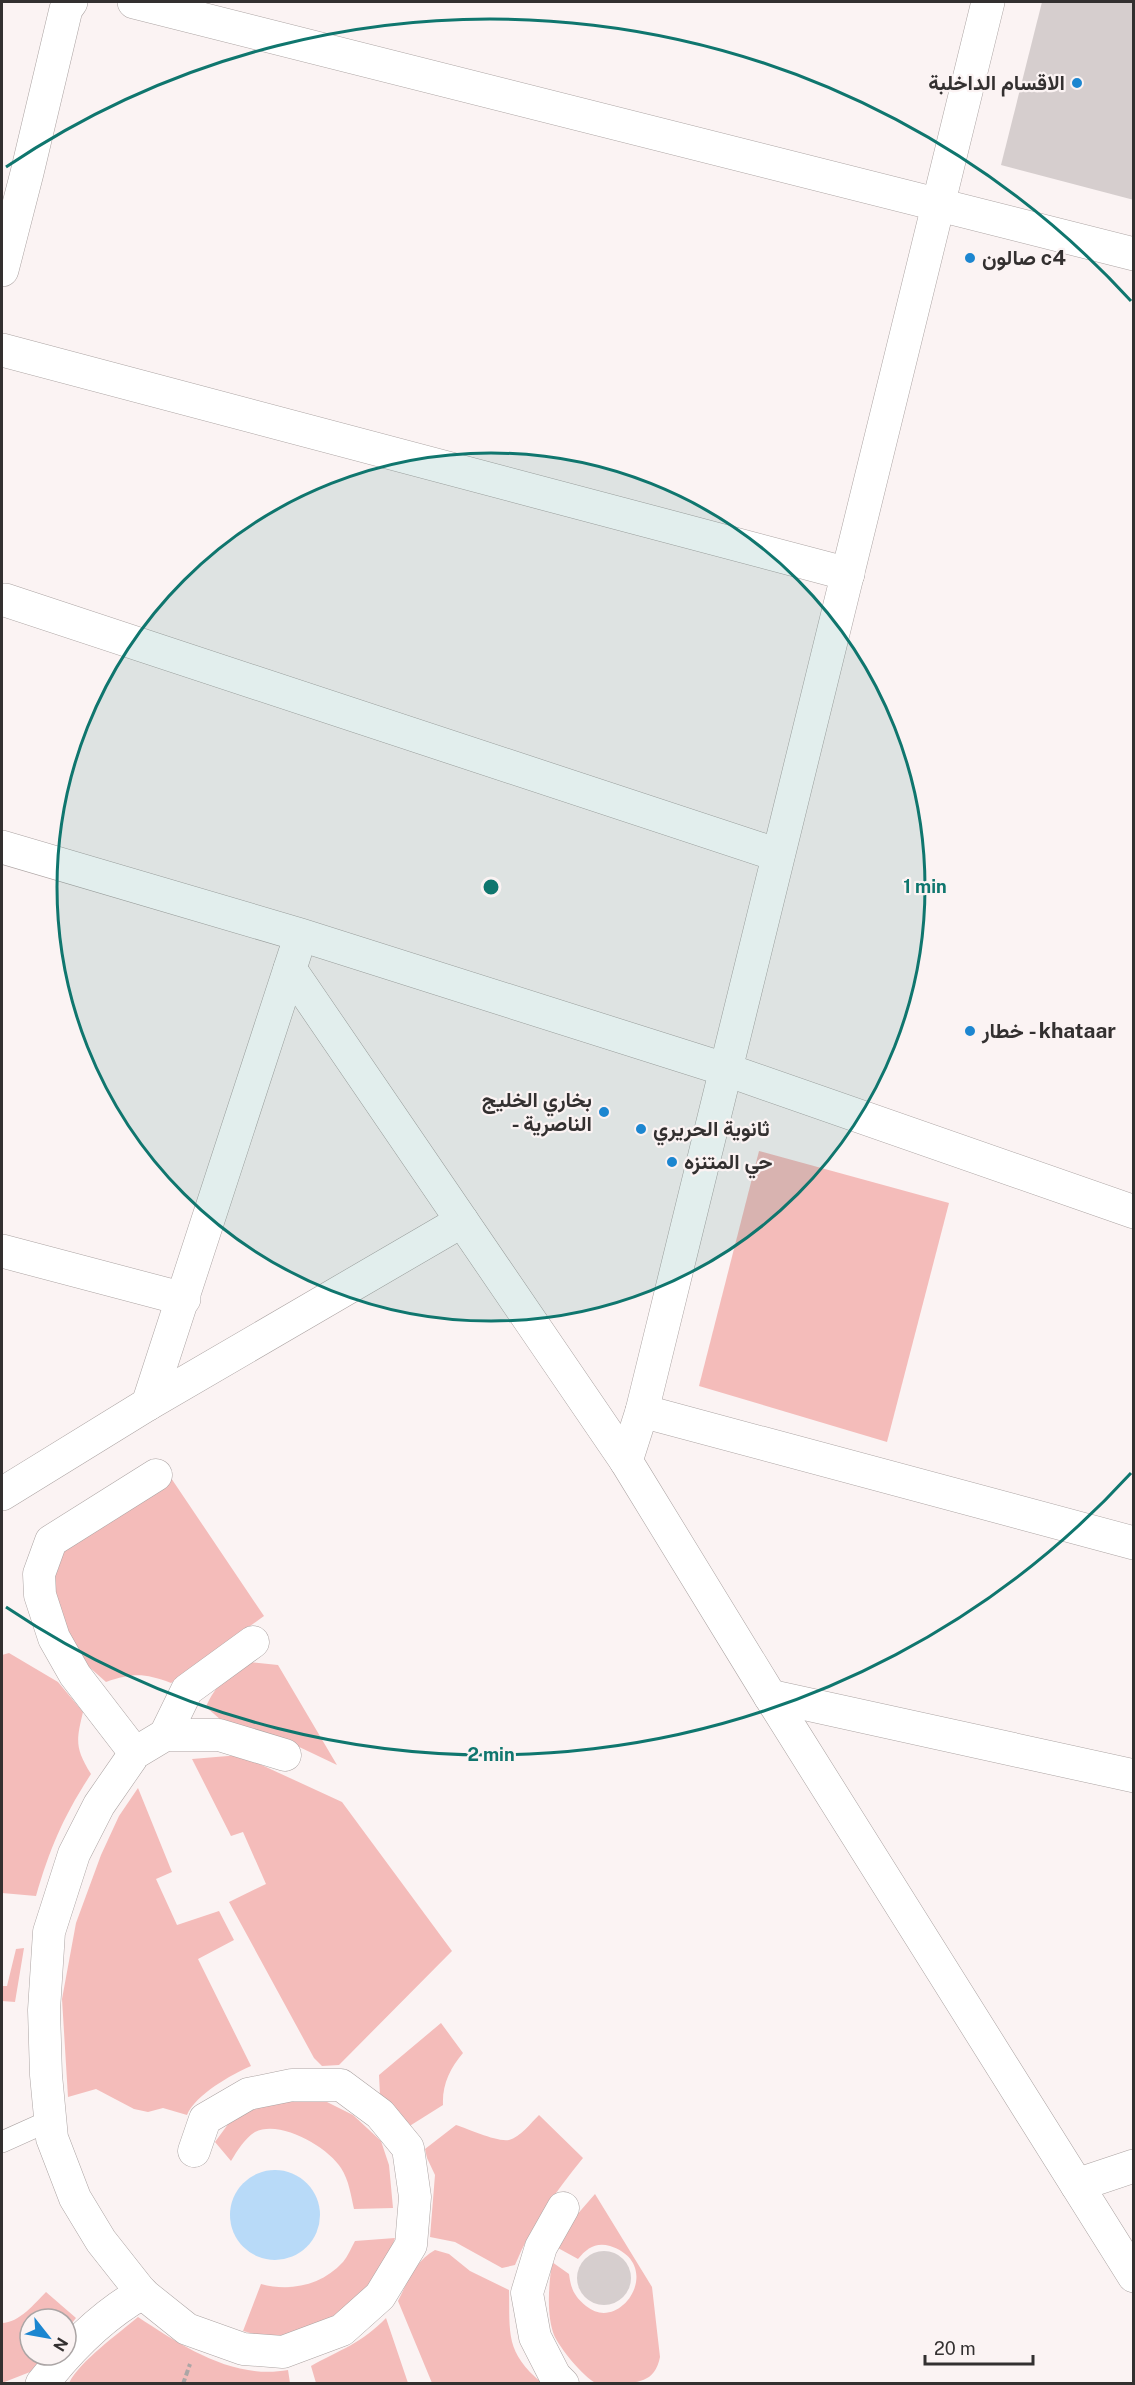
<svg xmlns="http://www.w3.org/2000/svg" width="1135" height="2385" font-family="'Public Sans',Vazirmatn,sans-serif">
<rect width="100%" height="100%" fill="#fbf3f3"/>
<g fill="#f4bcba">
<polygon points="759,1151 949,1203 887,1442 699,1386"/>
<path d="M 171,1478 L 264,1616 L 171,1683 C 144,1673 133,1673 106,1682 L 88,1666 L 62,1627 L 50,1585 L 62,1550 Z"/>
<path d="M 9,1653 L 58,1682 L 83,1712 C 76,1741 75,1748 91,1774 C 63,1817 50,1848 36,1896 L 2,1893 L 2,1655 Z"/>
<path d="M 250,1662 L 278,1665 L 337,1765 L 293,1744 L 221,1720 L 206,1707 C 215,1685 229,1674 250,1662 Z"/>
<polygon points="240,1755 342,1802 452,1951 339,2065 322,2066 314,2058 229,1902 266,1884 243,1832 231,1836 192,1759"/>
<path d="M 138,1788 L 172,1872 L 156,1879 L 177,1925 L 219,1911 L 234,1940 L 198,1959 L 251,2066 C 231,2075 196,2094 187,2115 L 163,2108 L 148,2112 L 134,2109 L 96,2089 L 68,2097 L 62,1999 L 76,1923 L 101,1855 L 119,1816 Z"/>
<polygon points="24,1948 15,2002 2,2001 2,1986 7,1986 16,1949"/>
<path d="M 441,2023 L 463,2053 C 450,2068 442,2085 443,2105 L 408,2127 L 380,2096 L 379,2075 Z"/>
<path d="M 276,2102 L 327,2102 L 353,2115 L 381,2141 L 389,2165 L 393,2208 L 354,2209 C 351,2196 349,2180 341,2168 C 328,2147 280,2119 255,2132 C 245,2138 237,2151 231,2161 L 215,2142 L 234,2116 Z"/>
<path d="M 539,2115 L 583,2158 C 556,2191 531,2226 515,2265 L 502,2268 L 455,2242 L 430,2237 L 435,2175 L 427,2158 L 425,2149 L 456,2125 C 469,2129 496,2142 509,2140 C 520,2137 531,2123 539,2115 Z"/>
<path d="M 595,2194 L 652,2287 L 660,2357 C 655,2383 637,2383 615,2383 C 610,2383 601,2385 596,2383 C 584,2378 559,2347 554,2335 C 546,2313 549,2284 552,2262 L 569,2274 C 571,2289 574,2296 586,2306 C 621,2335 666,2264 610,2246 C 596,2242 587,2248 578,2259 L 558,2248 L 575,2217 Z"/>
<path d="M 395,2238 C 390,2253 385,2272 374,2284 C 350,2313 307,2336 270,2337 C 261,2337 251,2333 243,2331 L 261,2284 C 291,2292 322,2285 343,2262 C 348,2256 351,2248 355,2241 Z"/>
<path d="M 435,2250 L 449,2254 L 470,2271 L 509,2290 C 510,2334 505,2352 542,2383 L 432,2383 L 398,2301 C 408,2281 415,2261 435,2250 Z"/>
<path d="M 46,2292 L 76,2318 L 66,2330 L 66,2319 L 30,2319 L 30,2355 L 45,2355 L 30,2372 L 2,2383 L 2,2323 C 19,2323 35,2303 46,2292 Z"/>
<path d="M 138,2317 C 182,2346 233,2380 288,2370 L 290,2383 L 69,2383 C 80,2361 118,2334 138,2317 Z"/>
<path d="M 386,2318 L 408,2383 L 316,2383 L 311,2366 C 340,2350 362,2343 386,2318 Z"/>
</g>
<circle fill="#b8daf8" cx="275" cy="2215" r="45"/>
<g fill="#d6cece">
<polygon points="1042,2 1134,2 1134,200 1001,165"/>
<circle cx="604" cy="2278" r="27"/>
</g>
<g fill="none" stroke-linecap="round" stroke-linejoin="round">
<g stroke="#aca4a3" stroke-width="22">
<polyline id="service" points="2,2142 51,2120"/>
</g>
<g stroke="#aca4a3" stroke-width="33">
<g id="pedestrian">
<polyline points="165,1735 187,1690 253,1642"/>
<polyline points="135,1753 75,1675 54,1638 40,1595 39,1574 51,1541 156,1475"/>
<polyline points="194,2151 205,2119 248,2094 292,2085 341,2085 380,2114 408,2148 415,2197 411,2245 380,2296 342,2330 283,2352 243,2349 187,2329 142,2293 101,2241 75,2198 52,2138 46,2075 44,2010 49,1932 74,1854 99,1805 135,1753 165,1735 219,1735 285,1755"/>
<polyline points="563,2208 541,2247 527,2293 535,2337 555,2376 563,2384"/>
</g>
</g>
<g stroke="#aca4a3" stroke-width="34">
<g id="minor">
<polyline points="134,2 1134,254"/>
<polyline points="988,2 642,1411 626,1461 770,1696 1134,2276"/>
<polyline points="2,270 27,173 66,9 71,2"/>
<polyline points="2,350 848,574"/>
<polyline points="5,600 778,855"/>
<polyline points="2,847 301,935 727,1070 1134,1212"/>
<polyline points="290,969 626,1461"/>
<polyline points="2,1251 184,1299"/>
<polyline points="148,1404 295,953"/>
<polyline points="642,1411 1134,1543"/>
<polyline points="2,1494 148,1404 462,1221"/>
<polyline points="770,1696 1134,1776"/>
<polyline points="1077,2185 1134,2166"/>
<path d="M 42,2384 C 70,2348 103,2315 142,2293"/>
</g>
</g>
<polyline stroke="#aca6a6" stroke-width="4" stroke-dasharray="6 3" stroke-linecap="butt" points="183,2384 190,2364"/>
<use href="#service" stroke="#fff" stroke-width="21"/>
<use href="#pedestrian" stroke="#fff" stroke-width="32"/>
<use href="#minor" stroke="#fff" stroke-width="33"/>
</g>
<circle cx="491" cy="887" r="434" fill="#0f766e" fill-opacity=".12"/>
<g fill="none" stroke="#0f766e" stroke-width="3">
<circle cx="491" cy="887" r="434"/>
<path d="M1131 1473A868 868 0 0 1 6 1607M6 167A868 868 0 0 1 1131 301"/>
</g>
<g fill="#1c86d0" stroke="#fbf3f3" stroke-width="2">
<circle cx="1077" cy="83" r="6"/>
<circle cx="970" cy="258" r="6"/>
<circle cx="970" cy="1031" r="6"/>
<circle cx="604" cy="1112" r="6"/>
<circle cx="641" cy="1129" r="6"/>
<circle cx="672" cy="1162" r="6"/>
</g>
<g text-anchor="middle" stroke-width="4.5" stroke-linejoin="round" paint-order="stroke">
<g font-size="21" font-weight="bold" fill="#333030" stroke="#fbf3f3" text-anchor="start">
<text x="1065" y="90" text-anchor="end">الاقسام الداخلبة</text>
<text x="982" y="265">صالون c4</text>
<text x="982" y="1038">خطار - khataar</text>
<text x="592" y="1107" text-anchor="end">بخاري الخليج<tspan x="592" dy="24">- الناصرية</tspan></text>
<text x="653" y="1136">ثانوية الحريري</text>
<text x="684" y="1169">حي المتنزه</text>
</g>
</g>
<circle cx="491" cy="887" r="9" fill="#0f766e" stroke="#fbf3f3" stroke-width="3"/>
<g font-size="18" text-anchor="middle" font-weight="bold" fill="#0f766e" stroke="#fbf3f3" stroke-width="4.5" stroke-linejoin="round" paint-order="stroke">
<text x="925" y="893">1 min</text>
<text x="491" y="1761">2 min</text>
</g>
<rect width="1135" height="2385" fill="none" stroke="#333030" stroke-width="6"/>
<g transform="translate(48 2337) rotate(121)"><circle r="28" fill="#fbf3f3" stroke="#aba5a5" stroke-width="1.5"/>
<path d="M0-4.5L10 22L0 15L-10 22Z" fill="#1c86d0"/>
<text y="-9" font-size="16" font-weight="bold" text-anchor="middle" fill="#333030">N</text>
</g>
<path d="M925 2355v9h108v-9" fill="none" stroke="#333030" stroke-width="3"/>
<text x="934" y="2355" font-size="18" fill="#333030" stroke="#fbf3f3" stroke-width="4.5" paint-order="stroke">20 m</text>
</svg>
